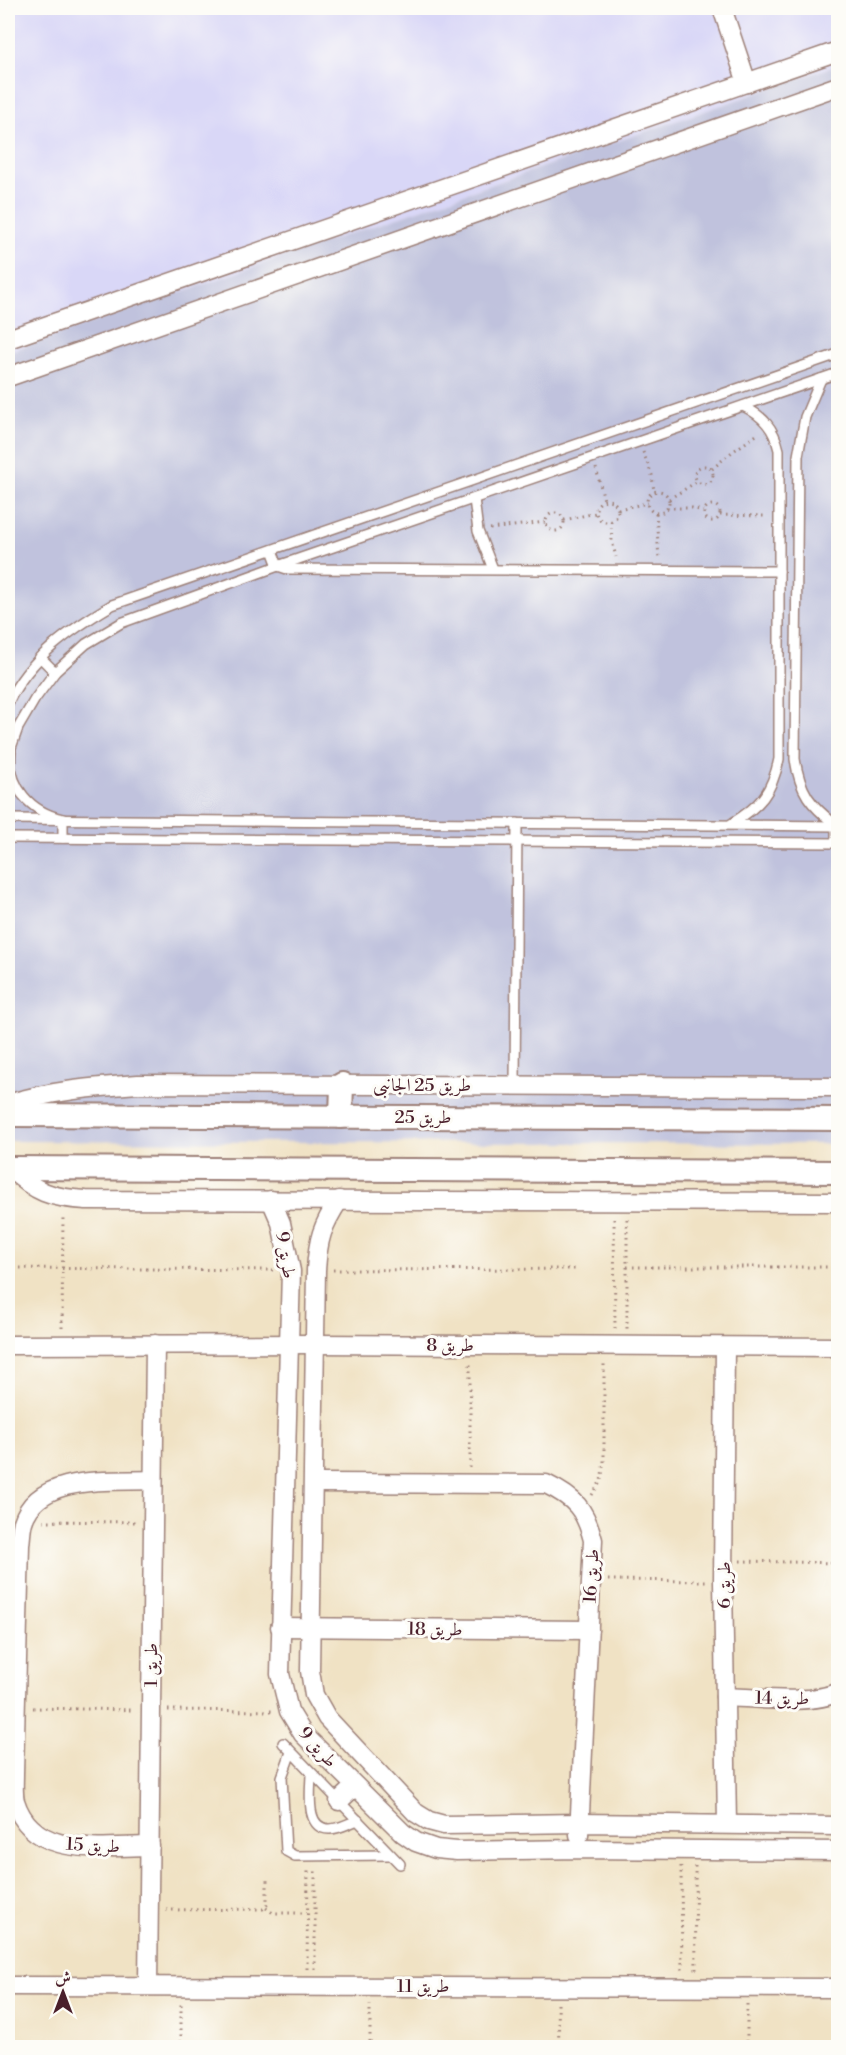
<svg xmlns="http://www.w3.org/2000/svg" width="846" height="2055" font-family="'Libre Bodoni',Amiri,serif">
<rect width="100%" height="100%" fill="#fdfcf7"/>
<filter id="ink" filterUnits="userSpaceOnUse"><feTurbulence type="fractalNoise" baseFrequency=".0167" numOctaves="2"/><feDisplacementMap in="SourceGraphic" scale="12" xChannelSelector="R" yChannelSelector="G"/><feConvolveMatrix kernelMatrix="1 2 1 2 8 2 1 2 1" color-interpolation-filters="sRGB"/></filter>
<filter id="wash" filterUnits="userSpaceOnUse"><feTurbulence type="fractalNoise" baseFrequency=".008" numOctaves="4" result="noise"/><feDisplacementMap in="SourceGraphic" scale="24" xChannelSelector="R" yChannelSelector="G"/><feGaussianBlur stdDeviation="1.35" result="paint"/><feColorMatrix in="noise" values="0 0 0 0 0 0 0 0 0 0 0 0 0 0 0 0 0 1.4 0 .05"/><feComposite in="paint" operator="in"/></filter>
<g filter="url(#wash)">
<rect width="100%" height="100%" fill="#f0e2c4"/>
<polygon fill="#d9d7f7" points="8,8 838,8 838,65 8,352"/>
<polygon fill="#c0c2dd" points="838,65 838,1144 8,1141 8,352"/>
</g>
<g filter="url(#ink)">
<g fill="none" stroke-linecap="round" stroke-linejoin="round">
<g stroke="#9d8078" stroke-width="12">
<g id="service">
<path d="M 821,379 L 805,417 L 798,456 L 795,759 C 800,792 810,805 836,825 L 836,843"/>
<polyline points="474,499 478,531 493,569"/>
<polyline points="272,550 278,566 287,569 779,571"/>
<polyline points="40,657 55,672"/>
<path d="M 8,703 C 29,658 71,629 112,605 L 838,354"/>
<path d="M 11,752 C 7,787 31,812 63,819 L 63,838"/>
<polyline points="8,756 18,728 35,699 55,672 86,644 121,623 278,566 838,373"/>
<polyline points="8,819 838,826"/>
<path d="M 731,824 C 760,806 772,793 779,759 L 779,450 C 774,428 763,416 743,406"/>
<polyline points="8,838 838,843"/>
<polyline points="515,1085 517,823"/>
<polyline points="283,1743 400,1864"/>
<polyline points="291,1752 282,1777 286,1851 295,1856 391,1855"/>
<path d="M 311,1773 C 311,1790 304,1830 330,1829 C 339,1829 349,1823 358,1820"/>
</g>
</g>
<g stroke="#9d8078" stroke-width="21">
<g id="minor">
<polyline points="722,8 747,83"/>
<polyline points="8,339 838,51"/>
<polyline points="8,377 838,86"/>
<path d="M 8,1104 C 50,1091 94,1087 138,1084 L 838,1087"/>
<path d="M 10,1168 C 35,1192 51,1198 86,1200 L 838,1202"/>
<polyline points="271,1200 281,1223 291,1271 280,1674 289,1711 303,1734 403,1833 416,1842 436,1849 457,1851 579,1849 838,1851"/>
<path d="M 339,1200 C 322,1226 318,1239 316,1270 L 310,1671 L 314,1695 L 327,1718 L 416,1813 L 429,1821 L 444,1825 L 579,1823 L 838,1826"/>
<polyline points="8,1345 316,1344 838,1347"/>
<polyline points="725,1347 723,1581 727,1824"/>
<path d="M 314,1483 L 546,1484 C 575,1498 585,1509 593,1540 L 579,1835"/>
<polyline points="280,1627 589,1630"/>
<path d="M 725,1697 C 756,1698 812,1705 838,1692"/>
<polyline points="339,1801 355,1786"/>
<path d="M 150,1846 C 102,1846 33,1860 15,1801 C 13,1793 14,1782 14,1773 L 20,1545 C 21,1538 21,1529 23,1522 C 38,1473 112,1482 152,1480"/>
<polyline points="148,1985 155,1344"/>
<polyline points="8,1986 838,1988"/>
</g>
</g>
<g stroke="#9d8078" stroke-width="26">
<g id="tertiary">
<polyline points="8,1115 838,1119"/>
<polyline points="341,1117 342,1084"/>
<polyline points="8,1168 838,1172"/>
</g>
</g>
<g stroke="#9d8078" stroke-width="3" stroke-dasharray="1.5 4.5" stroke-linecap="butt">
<polyline points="643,452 652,475 654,492"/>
<circle cx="704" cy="475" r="9"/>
<polyline points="596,468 604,500"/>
<polyline points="712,469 732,452 758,434"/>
<circle cx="658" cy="502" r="11"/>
<polyline points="669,499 698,481"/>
<circle cx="607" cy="511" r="11"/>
<circle cx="712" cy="513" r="8"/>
<polyline points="667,508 692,508 703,511"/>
<polyline points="618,509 648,503"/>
<circle cx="555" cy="522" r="9"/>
<polyline points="656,513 659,559"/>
<polyline points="720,515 766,516"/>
<polyline points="564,520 596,513"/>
<polyline points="611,521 612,541 616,557"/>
<polyline points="490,529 545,522"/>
<polyline points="614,1219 615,1329"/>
<polyline points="627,1219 627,1329"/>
<polyline points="627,1267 838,1267"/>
<polyline points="8,1268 273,1270"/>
<polyline points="333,1270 576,1269"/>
<polyline points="62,1328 63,1214"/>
<polyline points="470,1468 470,1361"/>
<polyline points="592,1495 601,1481 604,1462 604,1364"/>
<polyline points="43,1521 135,1522"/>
<polyline points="740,1561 838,1563"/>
<polyline points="608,1580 706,1581"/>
<polyline points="33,1708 135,1710"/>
<polyline points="168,1710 273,1711"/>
<polyline points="681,1866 682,1971"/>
<polyline points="695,1866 696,1971"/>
<polyline points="266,1908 273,1913 307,1913"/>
<polyline points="166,1910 263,1909 267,1905 267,1878"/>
<polyline points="307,1969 308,1868"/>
<polyline points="315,1969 315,1868"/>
<polyline points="370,2004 370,2048"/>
<polyline points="558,2004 559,2048"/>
<polyline points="747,2004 747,2048"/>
<polyline points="181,2048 181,2004"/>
</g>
<use href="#service" stroke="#fff" stroke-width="9"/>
<use href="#minor" stroke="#fff" stroke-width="18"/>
<use href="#tertiary" stroke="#fff" stroke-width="22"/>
</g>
</g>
<g text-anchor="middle" stroke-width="6" stroke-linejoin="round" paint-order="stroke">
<g font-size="18" fill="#4a1f2b" stroke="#fdfcf7">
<text x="422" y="1091">طريق 25 الجانبى</text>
<text x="423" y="1123">طريق 25</text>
<text transform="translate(286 1255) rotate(81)" y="6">طريق 9</text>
<text x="450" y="1351">طريق 8</text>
<text transform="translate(591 1576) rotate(-87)" y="6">طريق 16</text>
<text transform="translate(724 1585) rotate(-90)" y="6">طريق 6</text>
<text transform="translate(435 1629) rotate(1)" y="6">طريق 18</text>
<text transform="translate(151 1665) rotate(-90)" y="6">طريق 1</text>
<text transform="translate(782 1698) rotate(1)" y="6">طريق 14</text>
<text transform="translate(318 1747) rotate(48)" y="6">طريق 9</text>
<text transform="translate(93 1845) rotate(3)" y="6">طريق 15</text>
<text x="423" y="1992">طريق 11</text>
</g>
</g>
<rect width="846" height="2055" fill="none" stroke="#fdfcf7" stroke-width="30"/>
<g transform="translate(63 1992)" stroke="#fdfcf7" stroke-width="4.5" paint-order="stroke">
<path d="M0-4.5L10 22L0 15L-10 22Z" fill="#4a1f2b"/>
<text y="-9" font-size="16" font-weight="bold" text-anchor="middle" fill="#4a1f2b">ش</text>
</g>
</svg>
